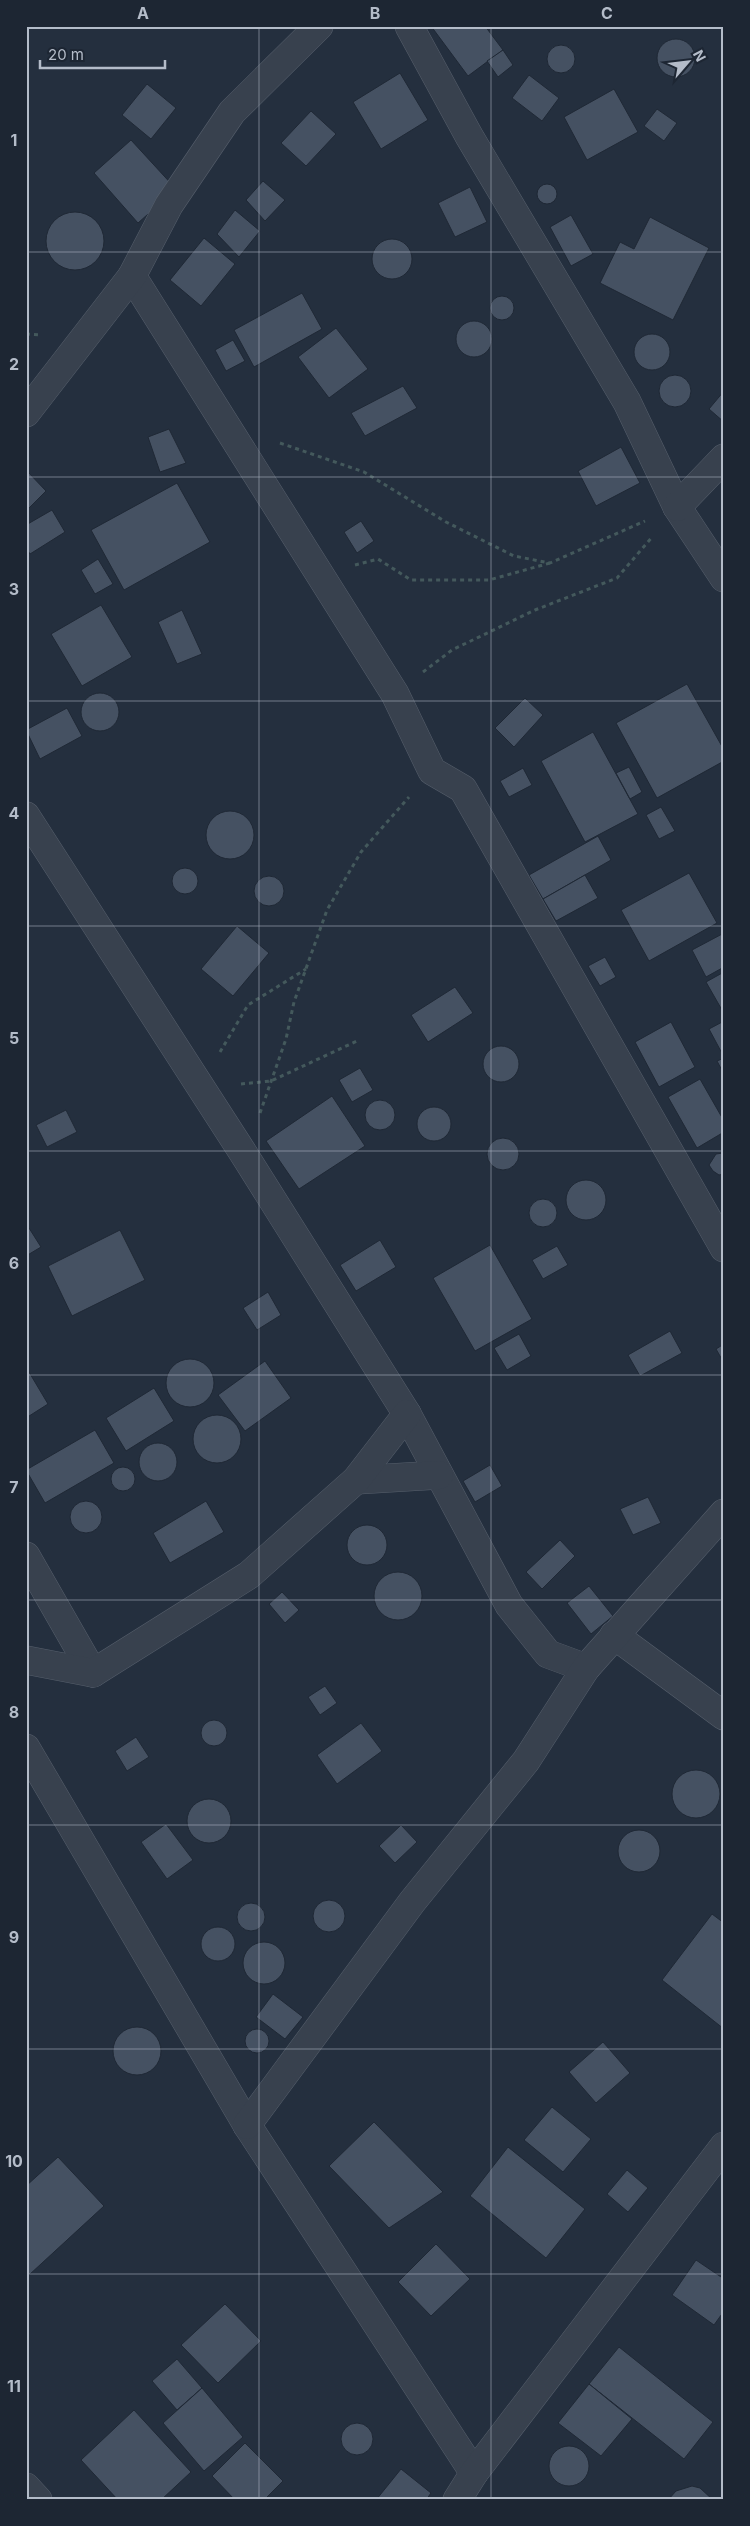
<svg xmlns="http://www.w3.org/2000/svg" width="750" height="2526" font-family="Inter,sans-serif">
<rect width="100%" height="100%" fill="#242f3e"/>
<g fill="#455162" stroke="#1f2835">
<polygon points="431,26 485,26 503,50 468,76"/>
<circle cx="676" cy="58" r="19"/>
<circle cx="561" cy="59" r="14"/>
<polygon points="503,50 513,65 498,77 487,61"/>
<polygon points="400,73 428,120 381,149 353,102"/>
<polygon points="529,75 559,98 542,121 512,98"/>
<polygon points="147,84 176,108 151,139 122,115"/>
<polygon points="614,89 638,132 587,160 564,117"/>
<polygon points="657,109 677,123 664,141 644,126"/>
<polygon points="311,111 336,134 306,166 281,143"/>
<polygon points="131,140 176,189 138,223 94,173"/>
<polygon points="263,181 285,200 265,221 246,200"/>
<circle cx="547" cy="194" r="10"/>
<polygon points="470,187 487,222 455,237 438,203"/>
<polygon points="235,210 260,231 239,257 217,234"/>
<circle cx="75" cy="241" r="29"/>
<polygon points="571,215 593,254 571,266 550,227"/>
<polygon points="650,217 709,248 673,320 600,283 620,242 634,249"/>
<polygon points="204,238 235,264 201,306 170,280"/>
<circle cx="392" cy="259" r="20"/>
<polygon points="302,293 322,329 254,367 234,330"/>
<circle cx="502" cy="308" r="12"/>
<circle cx="474" cy="339" r="18"/>
<polygon points="336,328 368,369 329,398 298,357"/>
<circle cx="652" cy="352" r="18"/>
<polygon points="233,340 245,361 226,371 215,350"/>
<circle cx="675" cy="391" r="16"/>
<polygon points="403,386 417,408 365,436 351,413"/>
<polygon points="724,391 724,422 709,409"/>
<polygon points="169,429 186,463 160,472 148,437"/>
<polygon points="621,447 640,483 596,506 578,471"/>
<polygon points="27,471 46,491 26,511 26,472"/>
<polygon points="177,483 210,542 124,590 91,530"/>
<polygon points="52,510 65,532 30,554 26,548 26,525"/>
<polygon points="361,521 374,541 357,553 344,532"/>
<polygon points="98,559 113,584 95,594 81,570"/>
<polygon points="101,605 132,657 82,686 51,634"/>
<polygon points="182,610 202,654 177,664 158,622"/>
<polygon points="687,684 724,750 724,761 657,798 616,723"/>
<circle cx="100" cy="712" r="19"/>
<polygon points="525,698 543,715 514,747 495,728"/>
<polygon points="67,708 82,736 40,759 26,730"/>
<polygon points="593,732 638,814 585,842 541,761"/>
<polygon points="629,767 642,792 630,799 616,773"/>
<polygon points="523,768 532,785 509,797 500,781"/>
<polygon points="661,807 675,831 659,839 646,815"/>
<circle cx="230" cy="835" r="24"/>
<polygon points="598,836 611,860 543,899 529,875"/>
<circle cx="185" cy="881" r="13"/>
<polygon points="689,873 717,923 649,961 621,910"/>
<polygon points="585,875 598,898 556,921 543,899"/>
<circle cx="269" cy="891" r="15"/>
<polygon points="237,926 269,953 233,996 201,969"/>
<polygon points="724,933 724,967 706,977 692,950"/>
<polygon points="605,957 616,977 600,986 588,966"/>
<polygon points="724,972 724,1009 722,1010 706,982"/>
<polygon points="455,987 473,1013 428,1042 411,1015"/>
<polygon points="724,1021 724,1057 709,1029"/>
<polygon points="671,1022 695,1067 659,1087 635,1042"/>
<circle cx="501" cy="1064" r="18"/>
<polygon points="724,1058 724,1074 717,1061"/>
<polygon points="360,1068 373,1090 352,1102 339,1080"/>
<polygon points="700,1079 724,1121 724,1132 697,1148 668,1097"/>
<polygon points="332,1096 365,1146 299,1189 266,1141"/>
<circle cx="380" cy="1115" r="15"/>
<circle cx="434" cy="1124" r="17"/>
<polygon points="66,1110 77,1132 47,1147 36,1125"/>
<circle cx="503" cy="1154" r="16"/>
<polygon points="723,1153 724,1174 719,1175 713,1171 709,1165 716,1154"/>
<circle cx="586" cy="1200" r="20"/>
<circle cx="543" cy="1213" r="14"/>
<polygon points="29,1228 41,1247 26,1256 26,1230"/>
<polygon points="120,1230 145,1280 72,1316 48,1266"/>
<polygon points="380,1240 396,1267 356,1291 340,1265"/>
<polygon points="490,1245 532,1319 475,1351 433,1278"/>
<polygon points="557,1246 568,1265 543,1279 532,1260"/>
<polygon points="268,1292 281,1315 257,1330 243,1308"/>
<polygon points="670,1331 682,1353 640,1376 628,1355"/>
<polygon points="519,1334 531,1356 507,1370 494,1348"/>
<polygon points="724,1344 724,1363 716,1349"/>
<circle cx="190" cy="1383" r="24"/>
<polygon points="265,1361 291,1398 245,1431 218,1395"/>
<polygon points="26,1367 48,1404 26,1418"/>
<polygon points="154,1388 174,1421 126,1451 106,1418"/>
<circle cx="217" cy="1439" r="24"/>
<polygon points="95,1430 114,1463 45,1503 26,1470"/>
<circle cx="158" cy="1462" r="19"/>
<polygon points="490,1465 502,1486 475,1502 463,1481"/>
<circle cx="123" cy="1479" r="12"/>
<polygon points="648,1497 661,1523 633,1535 620,1509"/>
<polygon points="206,1501 224,1532 170,1563 153,1533"/>
<circle cx="86" cy="1517" r="16"/>
<circle cx="367" cy="1545" r="20"/>
<polygon points="560,1540 575,1556 542,1589 526,1572"/>
<circle cx="398" cy="1596" r="24"/>
<polygon points="589,1586 613,1616 591,1634 567,1603"/>
<polygon points="282,1592 299,1610 285,1623 269,1604"/>
<polygon points="325,1686 337,1703 320,1715 308,1697"/>
<circle cx="214" cy="1733" r="13"/>
<polygon points="361,1723 382,1751 337,1784 317,1755"/>
<polygon points="136,1737 149,1757 127,1771 115,1751"/>
<circle cx="696" cy="1794" r="24"/>
<circle cx="209" cy="1821" r="22"/>
<polygon points="166,1824 193,1860 167,1879 141,1842"/>
<polygon points="401,1825 417,1842 395,1863 379,1846"/>
<circle cx="639" cy="1851" r="21"/>
<circle cx="329" cy="1916" r="16"/>
<circle cx="251" cy="1917" r="14"/>
<polygon points="712,1914 724,1923 724,2029 662,1980"/>
<circle cx="218" cy="1944" r="17"/>
<circle cx="264" cy="1963" r="21"/>
<polygon points="273,1994 303,2017 285,2039 256,2017"/>
<circle cx="137" cy="2051" r="24"/>
<circle cx="257" cy="2041" r="12"/>
<polygon points="603,2042 630,2073 596,2103 569,2072"/>
<polygon points="552,2107 591,2139 563,2172 524,2140"/>
<polygon points="374,2122 443,2192 389,2228 329,2166"/>
<polygon points="508,2147 585,2209 546,2258 470,2196"/>
<polygon points="58,2157 104,2206 29,2275 26,2272 26,2186"/>
<polygon points="627,2170 648,2188 628,2212 607,2194"/>
<polygon points="436,2244 470,2279 431,2316 398,2282"/>
<polygon points="696,2260 724,2279 724,2311 714,2325 672,2295"/>
<polygon points="225,2304 261,2341 218,2383 181,2345"/>
<polygon points="619,2347 713,2422 684,2459 589,2384"/>
<polygon points="177,2359 202,2388 177,2410 152,2381"/>
<polygon points="589,2384 632,2419 601,2456 558,2423"/>
<polygon points="202,2388 243,2437 204,2471 163,2423"/>
<polygon points="134,2410 191,2472 161,2500 118,2500 81,2460"/>
<circle cx="357" cy="2439" r="16"/>
<polygon points="245,2443 283,2481 264,2500 235,2500 212,2476"/>
<circle cx="569" cy="2466" r="20"/>
<polygon points="401,2469 431,2493 426,2500 376,2500"/>
<polygon points="692,2486 700,2488 713,2500 668,2500 676,2491"/>
</g>
<g fill="none" stroke-linecap="round" stroke-linejoin="round">
<g stroke="#565f6c" stroke-width="29">
<g id="minor">
<polyline points="409,26 469,136 627,402 677,507 724,578"/>
<polyline points="132,276 395,694 432,771 463,789 724,1248"/>
<polyline points="26,413 132,276 169,205 232,112 319,26"/>
<polyline points="677,507 724,458"/>
<polyline points="26,816 245,1156 407,1414 509,1605 548,1654 586,1668"/>
<polyline points="356,1480 439,1475"/>
<polyline points="26,1556 93,1673"/>
<polyline points="614,1635 724,1716"/>
<polyline points="26,1660 93,1673 249,1575 356,1480 407,1414"/>
<polyline points="26,1748 247,2125 474,2473"/>
<polyline points="247,2125 412,1902 526,1761 586,1668 724,1513"/>
<polyline points="26,2487 38,2500"/>
<polyline points="457,2500 474,2473 724,2146"/>
</g>
</g>
<g stroke="#44595c" stroke-width="3" stroke-dasharray="4 4" stroke-linecap="butt">
<polyline points="26,334 41,335"/>
<polyline points="280,443 364,472 446,522 514,556 550,563 645,521"/>
<polyline points="355,565 378,559 411,580 489,580 550,563"/>
<polyline points="423,672 452,650 535,610 617,578 653,536"/>
<polyline points="220,1052 248,1005 306,969"/>
<polyline points="241,1084 271,1081 357,1041"/>
<polyline points="260,1113 286,1039 294,1002 327,910 361,852 409,797"/>
</g>
<use href="#minor" stroke="#38414e" stroke-width="28"/>
</g>
<path fill="none" stroke="#b4bcc9" stroke-width="1" stroke-opacity="0.55" d="M 259,26 L 259,2500M 491,26 L 491,2500M 26,252 L 724,252M 26,477 L 724,477M 26,701 L 724,701M 26,926 L 724,926M 26,1151 L 724,1151M 26,1375 L 724,1375M 26,1600 L 724,1600M 26,1825 L 724,1825M 26,2049 L 724,2049M 26,2274 L 724,2274"/>
<rect width="750" height="2526" fill="none" stroke="#1d2633" stroke-width="55"/>
<g transform="translate(688 62) rotate(62)" stroke="#1d2633" stroke-width="4" paint-order="stroke">
<path d="M0-4L9 19L0 12L-9 19Z" fill="#b4bcc9"/>
<text y="-8" font-size="14" font-weight="bold" text-anchor="middle" fill="#b4bcc9">N</text>
</g>
<path d="M40 60v8h125v-8" fill="none" stroke="#b4bcc9" stroke-width="2.5"/>
<text x="48" y="60" font-size="15" fill="#b4bcc9" stroke="#1d2633" stroke-width="4" paint-order="stroke">20 m</text>
<rect x="28" y="28" width="694" height="2470" fill="none" stroke="#b4bcc9" stroke-width="2"/>
<g font-size="16" text-anchor="middle" font-weight="bold" fill="#b4bcc9">
<text x="143" y="19">A</text>
<text x="375" y="19">B</text>
<text x="607" y="19">C</text>
<text x="14" y="146">1</text>
<text x="14" y="370">2</text>
<text x="14" y="595">3</text>
<text x="14" y="819">4</text>
<text x="14" y="1044">5</text>
<text x="14" y="1269">6</text>
<text x="14" y="1493">7</text>
<text x="14" y="1718">8</text>
<text x="14" y="1943">9</text>
<text x="14" y="2167">10</text>
<text x="14" y="2392">11</text>
</g>
</svg>
